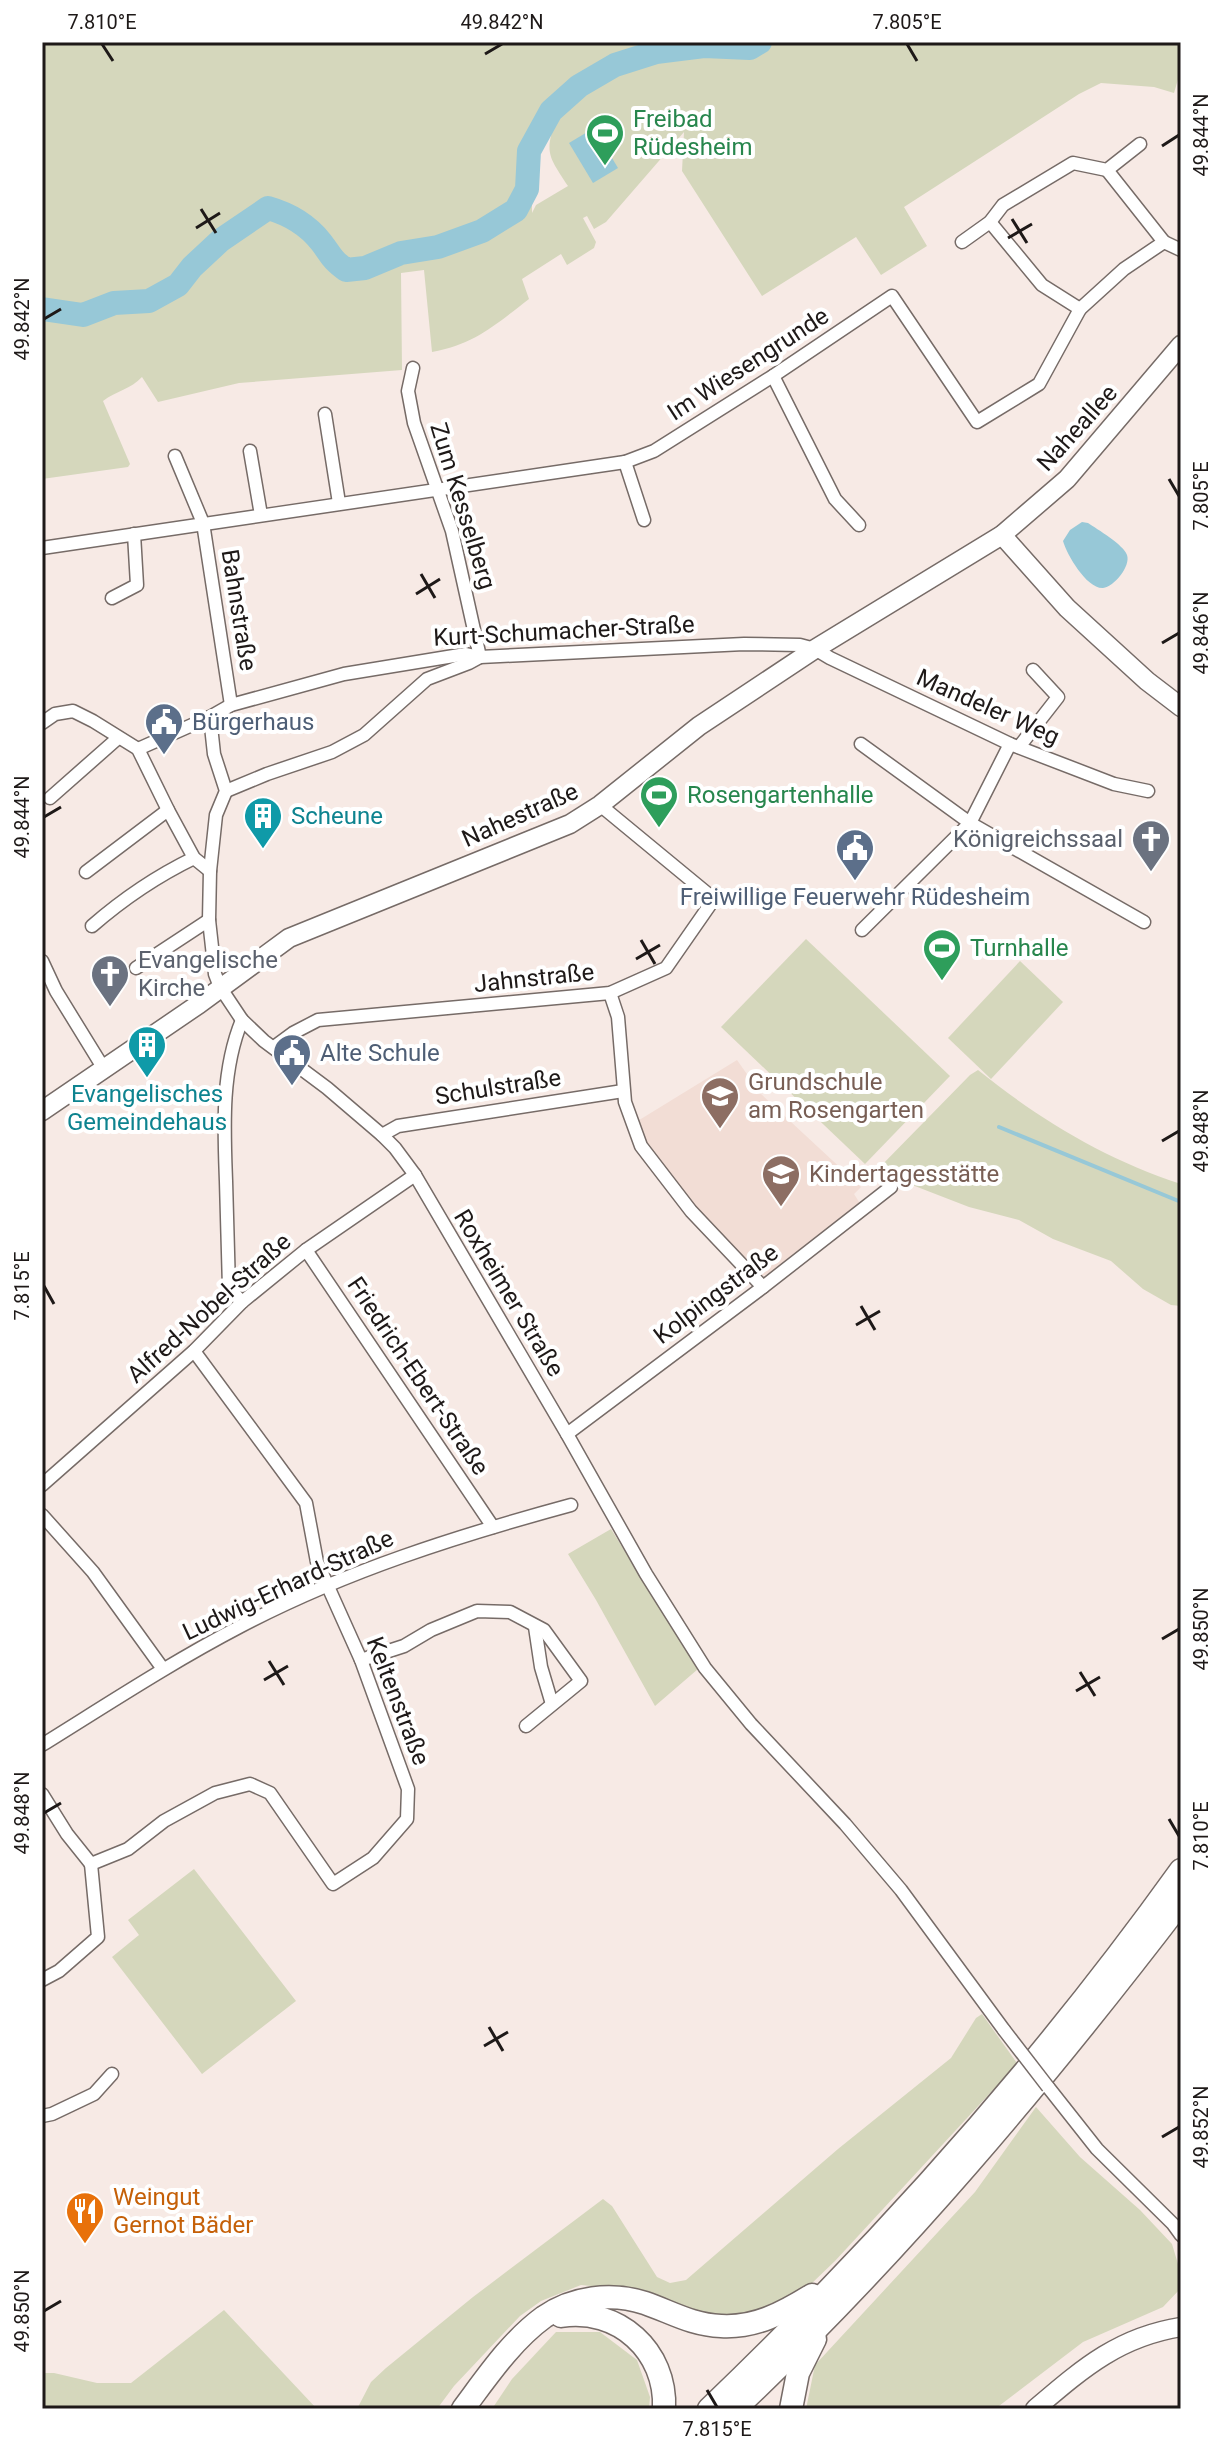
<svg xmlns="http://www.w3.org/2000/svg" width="1223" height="2451" font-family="Roboto,sans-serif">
<rect width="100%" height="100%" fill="#f7eae5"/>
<polygon fill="#f2ddd5" points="737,1060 761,1094 861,1187 854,1194 861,1205 821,1237 771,1272 763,1276 686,1197 645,1142 636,1122"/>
<g fill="#d5d7bc" fill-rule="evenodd">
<path d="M 42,42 L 1181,42 L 1181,69 L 1174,93 L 1154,87 L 1101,83 L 1079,94 L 904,207 L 927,246 L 881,275 L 856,237 L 762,296 L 682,171 L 684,132 L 606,222 L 594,229 L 587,216 L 583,218 L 596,242 L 594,248 L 567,265 L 561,254 L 522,279 L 529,299 C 495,325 475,344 432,352 L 424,270 L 401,273 L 402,370 L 239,383 L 158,402 L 142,377 C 131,389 116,391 103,401 L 130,464 L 128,467 L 42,479 ZM 557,117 C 544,153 548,155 568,186 L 536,205 L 532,213 C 532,182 534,139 557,117 Z"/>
<polygon points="806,939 950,1076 865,1164 721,1027"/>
<polygon points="1020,961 1063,1002 991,1079 948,1038"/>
<path d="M 978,1070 C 1040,1120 1105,1159 1181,1184 L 1181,1306 L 1171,1305 L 1143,1289 L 1111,1261 L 1053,1239 L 1019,1220 L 969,1207 L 876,1171 L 970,1075 Z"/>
<polygon points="611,1529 698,1669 655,1706 596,1600 568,1554"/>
<polygon points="194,1869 296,2001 202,2074 112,1957 139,1935 128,1920"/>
<polygon points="982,2014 1019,2066 992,2091 835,2261 809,2286 762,2315 717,2319 631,2290 581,2285 541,2301 520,2316 454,2386 437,2409 357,2409 371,2382 386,2368 473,2297 603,2199 612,2206 657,2277 670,2283 686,2280 838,2149 951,2058 976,2018"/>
<polygon points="1036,2107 1080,2157 1140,2210 1172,2244 1181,2274 1181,2288 1163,2307 1083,2342 995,2409 806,2409 815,2365 975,2192"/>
<polygon points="224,2310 317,2409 92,2409 67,2406 42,2408 42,2373 54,2373 97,2383 131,2383"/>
<polygon points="556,2332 600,2332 637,2360 650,2397 649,2409 492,2409 512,2379"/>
</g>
<g fill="#97c8d7">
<polygon points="594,128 618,168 593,183 569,143"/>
<path d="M 1082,522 L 1088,523 C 1097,529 1124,545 1127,555 C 1131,566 1114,587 1103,588 C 1087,589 1067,555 1063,541 L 1070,530 Z"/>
</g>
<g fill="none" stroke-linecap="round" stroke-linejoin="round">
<polyline stroke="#97c8d7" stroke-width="4" points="999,1127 1181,1202"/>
<path stroke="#97c8d7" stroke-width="24" d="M 42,309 L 83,315 L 114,303 L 149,301 L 178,285 L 192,267 L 221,240 L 268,208 C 289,214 307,224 321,242 C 332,256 330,258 346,270 L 365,268 L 401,253 L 438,247 L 482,231 L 516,210 L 527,189 L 529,151 L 551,111 L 579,86 L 615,65 L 656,52 L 704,46 L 750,48 L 760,42"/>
<g stroke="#766b67" stroke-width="15">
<g id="street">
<polyline points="1107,170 1164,242"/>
<polyline points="962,242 990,222 1003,205 1073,163 1107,170 1140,144"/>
<polyline points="1080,309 1124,269 1164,242 1181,250"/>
<polyline points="773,376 835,499 859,525"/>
<polyline points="325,414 339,503"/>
<polyline points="250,451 261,515"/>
<polyline points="175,456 203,523 231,705"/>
<polyline points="625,462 644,520"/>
<polyline points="42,548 625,462 654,451 773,376 892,296 977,422 1039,384 1080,309 1042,285 990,222"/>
<polyline points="112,598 137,585 134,534"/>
<polyline points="210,717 214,754 226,791 216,815 210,871 209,920 215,974 220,987 242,1020 264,1041 327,1088 382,1135 395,1148 415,1175 567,1434 646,1574 705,1668 751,1724 845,1824 901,1890 1004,2030"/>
<polyline points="42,723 55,714 73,711 93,721 138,749 168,810 194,858 210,871"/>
<polyline points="861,744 970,823 1144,922"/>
<polyline points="1019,747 1058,697 1033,670"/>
<polyline points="138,749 210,717 231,705 344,674 466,654 480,657 744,644 800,645 815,649 830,658 1010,744 1114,784 1148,791"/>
<polyline points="226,791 267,774 332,752 364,735 427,679 469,663 480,657 452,531 414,423 408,391 413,368"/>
<polyline points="50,798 118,738"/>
<polyline points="86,872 168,810"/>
<path d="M 92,926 C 123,899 157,876 194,858"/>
<polyline points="862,930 970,823 1010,744"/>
<polyline points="42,961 56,991 104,1069"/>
<polyline points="136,968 209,920"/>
<polyline points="610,993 618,1017 625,1102 641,1146 691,1211 763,1287"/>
<path d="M 242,1020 C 221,1071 224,1128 226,1181 C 227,1217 228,1252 229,1288 L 242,1302"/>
<polyline points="274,1047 293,1033 318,1020 610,993 666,968 714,899 600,805"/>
<polyline points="382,1135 398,1126 623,1091"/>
<polyline points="306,1250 493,1527"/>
<polyline points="567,1434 763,1287 891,1187"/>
<polyline points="42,1485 194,1351 242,1302 306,1250 415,1175"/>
<polyline points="42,1515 93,1572 163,1669"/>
<polyline points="535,1627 541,1667 552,1704"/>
<polyline points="361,1660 404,1646 431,1630 477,1611 510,1612 544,1630 581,1681 526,1726"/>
<path d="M 42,1745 C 108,1704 172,1662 241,1626 C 346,1571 457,1536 571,1505"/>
<polyline points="42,1794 67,1834 91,1864"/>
<polyline points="91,1864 128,1849 164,1821 215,1793 250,1784 270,1793 333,1884 373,1858 407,1819 408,1789 361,1660 317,1562 306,1503 194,1351"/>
<polyline points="42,1980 59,1971 98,1937 91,1864"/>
<polyline points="1048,2087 1097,2149 1173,2224 1181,2235"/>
<polyline points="42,2116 52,2114 94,2094 112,2074"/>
</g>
</g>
<g stroke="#766b67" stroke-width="21">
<g id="secondary">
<polyline points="1002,535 1067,608 1147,681 1181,707"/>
<polyline points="42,1111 199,1004 289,938 570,824 600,805 699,726 815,649 1002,535 1067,479 1181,345"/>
<path d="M 1035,2409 C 1082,2369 1118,2337 1181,2327"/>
</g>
</g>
<g stroke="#766b67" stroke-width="25">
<g id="highway">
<path d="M 561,2316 C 618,2307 667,2351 664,2409"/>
<path d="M 463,2409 C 487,2377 511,2341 544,2317 C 573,2297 611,2292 645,2303 C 671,2312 692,2325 721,2326 C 755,2328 783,2313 812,2295"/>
<path d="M 709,2409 C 881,2244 1042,2064 1181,1870"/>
<path d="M 735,2409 C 899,2254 1044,2081 1181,1902"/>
<polyline points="791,2409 798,2373 815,2339"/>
</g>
</g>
<use href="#street" stroke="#fff" stroke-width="12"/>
<use href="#secondary" stroke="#fff" stroke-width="18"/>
<use href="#highway" stroke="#fff" stroke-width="22"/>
<g stroke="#766b67" stroke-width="15" stroke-linecap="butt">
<polyline id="street-bridge" points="1004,2030 1048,2087"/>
</g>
<use href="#street-bridge" stroke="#fff" stroke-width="12"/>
</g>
<path fill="none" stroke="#1e1918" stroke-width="3" d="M 102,44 L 113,61M 907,44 L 917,61M 485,54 L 502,44M 1162,146 L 1179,135M 201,209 L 216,233M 1012,219 L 1027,243M 196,228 L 220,213M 1008,238 L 1032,224M 44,319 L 61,309M 1169,479 L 1179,496M 421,574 L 435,598M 416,594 L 440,579M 1162,643 L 1179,633M 44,817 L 61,807M 641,940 L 655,964M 636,959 L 660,945M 1162,1141 L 1179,1131M 44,1286 L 54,1304M 861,1306 L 875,1330M 856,1325 L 880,1311M 1162,1639 L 1179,1629M 269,1661 L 284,1685M 1080,1672 L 1095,1696M 264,1680 L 288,1666M 1076,1691 L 1100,1677M 44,1813 L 61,1803M 1169,1819 L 1179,1836M 489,2027 L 503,2051M 484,2046 L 508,2032M 1162,2137 L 1179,2127M 44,2311 L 61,2301M 707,2390 L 717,2407"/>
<defs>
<g id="stadium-pin" transform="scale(2)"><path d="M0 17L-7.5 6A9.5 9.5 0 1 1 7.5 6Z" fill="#2e9e5b" stroke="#fff"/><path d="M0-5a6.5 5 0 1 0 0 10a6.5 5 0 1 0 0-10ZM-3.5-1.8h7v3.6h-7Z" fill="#fff"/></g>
<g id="civic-pin" transform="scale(2)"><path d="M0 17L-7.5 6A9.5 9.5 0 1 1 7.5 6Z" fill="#5c6f8a" stroke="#fff"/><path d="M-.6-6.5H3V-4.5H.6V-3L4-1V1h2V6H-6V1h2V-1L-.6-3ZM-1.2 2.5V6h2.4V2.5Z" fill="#fff"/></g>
<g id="building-pin" transform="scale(2)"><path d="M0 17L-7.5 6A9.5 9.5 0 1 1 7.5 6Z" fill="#0f9aa8" stroke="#fff"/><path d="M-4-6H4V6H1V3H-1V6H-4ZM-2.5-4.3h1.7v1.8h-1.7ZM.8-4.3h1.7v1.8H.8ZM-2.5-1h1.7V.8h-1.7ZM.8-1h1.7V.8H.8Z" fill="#fff"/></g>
<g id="church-pin" transform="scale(2)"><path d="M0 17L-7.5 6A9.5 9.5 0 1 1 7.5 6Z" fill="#6b7280" stroke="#fff"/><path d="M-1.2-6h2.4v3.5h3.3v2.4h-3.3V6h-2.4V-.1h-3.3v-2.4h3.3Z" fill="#fff"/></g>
<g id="school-pin" transform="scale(2)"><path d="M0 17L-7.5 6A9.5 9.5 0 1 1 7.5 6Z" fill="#8d6e63" stroke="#fff"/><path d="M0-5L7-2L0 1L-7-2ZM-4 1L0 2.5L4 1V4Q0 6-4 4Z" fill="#fff"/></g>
<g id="restaurant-pin" transform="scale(2)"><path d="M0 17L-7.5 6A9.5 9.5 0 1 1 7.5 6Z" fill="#e8710a" stroke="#fff"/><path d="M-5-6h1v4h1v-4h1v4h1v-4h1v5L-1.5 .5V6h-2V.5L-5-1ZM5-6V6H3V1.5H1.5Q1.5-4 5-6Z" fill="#fff"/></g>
</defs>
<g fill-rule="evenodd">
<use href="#stadium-pin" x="605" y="133"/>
<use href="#civic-pin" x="164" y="722"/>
<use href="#stadium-pin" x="659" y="795"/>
<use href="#building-pin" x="263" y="816"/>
<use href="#church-pin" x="1151" y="839"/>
<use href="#civic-pin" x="855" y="848"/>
<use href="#stadium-pin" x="942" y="948"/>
<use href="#church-pin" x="110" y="974"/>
<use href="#building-pin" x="147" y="1045"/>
<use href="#civic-pin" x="292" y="1053"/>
<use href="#school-pin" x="720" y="1096"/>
<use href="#school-pin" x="781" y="1174"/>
<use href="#restaurant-pin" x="85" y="2211"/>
</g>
<g text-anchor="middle" stroke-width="8" stroke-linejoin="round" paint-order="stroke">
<g font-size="24" fill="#27864d" stroke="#fff" text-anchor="start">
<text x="633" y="127">Freibad<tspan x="633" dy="28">Rüdesheim</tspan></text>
<text x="687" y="803">Rosengartenhalle</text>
<text x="970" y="956">Turnhalle</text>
</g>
<g font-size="24" fill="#1e1918" stroke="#fff">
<text transform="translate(748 364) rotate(-33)" y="8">Im Wiesengrunde</text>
<text transform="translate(1077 428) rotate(-48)" y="8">Naheallee</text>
<text transform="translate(463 506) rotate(73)" y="8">Zum Kesselberg</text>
<text transform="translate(239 610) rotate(81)" y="8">Bahnstraße</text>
<text transform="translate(564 631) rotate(-3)" y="8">Kurt-Schumacher-Straße</text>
<text transform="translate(988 707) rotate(24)" y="8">Mandeler Weg</text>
<text transform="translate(520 815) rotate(-24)" y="8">Nahestraße</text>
<text transform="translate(534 978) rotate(-6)" y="8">Jahnstraße</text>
<text transform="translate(498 1087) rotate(-9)" y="8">Schulstraße</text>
<text transform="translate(509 1293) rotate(59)" y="8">Roxheimer Straße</text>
<text transform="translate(716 1294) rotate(-37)" y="8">Kolpingstraße</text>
<text transform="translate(209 1308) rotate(-42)" y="8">Alfred-Nobel-Straße</text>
<text transform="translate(418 1376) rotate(56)" y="8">Friedrich-Ebert-Straße</text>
<text transform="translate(288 1585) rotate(-25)" y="8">Ludwig-Erhard-Straße</text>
<text transform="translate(398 1701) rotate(69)" y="8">Keltenstraße</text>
</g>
<g font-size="24" fill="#4e5e75" stroke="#fff" text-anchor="start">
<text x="192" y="730">Bürgerhaus</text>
<text x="855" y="905" text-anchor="middle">Freiwillige Feuerwehr Rüdesheim</text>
<text x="320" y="1061">Alte Schule</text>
</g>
<g font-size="24" fill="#0d838f" stroke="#fff" text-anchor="start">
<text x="291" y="824">Scheune</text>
<text x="147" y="1102" text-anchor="middle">Evangelisches<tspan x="147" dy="28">Gemeindehaus</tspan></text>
</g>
<g font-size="24" fill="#5b616d" stroke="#fff" text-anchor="end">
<text x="1123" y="847">Königreichssaal</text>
<text x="138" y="968" text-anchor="start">Evangelische<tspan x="138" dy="28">Kirche</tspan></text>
</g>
<g font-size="24" fill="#785e54" stroke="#fff" text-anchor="start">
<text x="748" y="1090">Grundschule<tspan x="748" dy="28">am Rosengarten</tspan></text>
<text x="809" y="1182">Kindertagesstätte</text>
</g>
<g font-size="24" fill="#c56008" stroke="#fff" text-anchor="start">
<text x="113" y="2205">Weingut<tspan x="113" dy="28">Gernot Bäder</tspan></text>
</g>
</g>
<rect width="1223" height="2451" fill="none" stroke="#ffffff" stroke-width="88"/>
<rect x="44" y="44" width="1135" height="2363" fill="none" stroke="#1e1918" stroke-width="3"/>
<g font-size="20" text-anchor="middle" fill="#1e1918">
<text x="102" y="29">7.810°E</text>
<text x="502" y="29">49.842°N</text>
<text x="907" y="29">7.805°E</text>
<text transform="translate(1201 135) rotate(-90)" y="7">49.844°N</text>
<text transform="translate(22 319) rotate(-90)" y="7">49.842°N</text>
<text transform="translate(1201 496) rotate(-90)" y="7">7.805°E</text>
<text transform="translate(1201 633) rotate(-90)" y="7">49.846°N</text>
<text transform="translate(22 817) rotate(-90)" y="7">49.844°N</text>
<text transform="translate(1201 1131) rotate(-90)" y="7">49.848°N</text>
<text transform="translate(22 1286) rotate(-90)" y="7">7.815°E</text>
<text transform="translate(1201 1629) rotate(-90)" y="7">49.850°N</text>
<text transform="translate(22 1813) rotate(-90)" y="7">49.848°N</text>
<text transform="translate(1201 1836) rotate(-90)" y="7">7.810°E</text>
<text transform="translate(1201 2127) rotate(-90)" y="7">49.852°N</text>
<text transform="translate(22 2311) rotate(-90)" y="7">49.850°N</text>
<text x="717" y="2436">7.815°E</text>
</g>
</svg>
